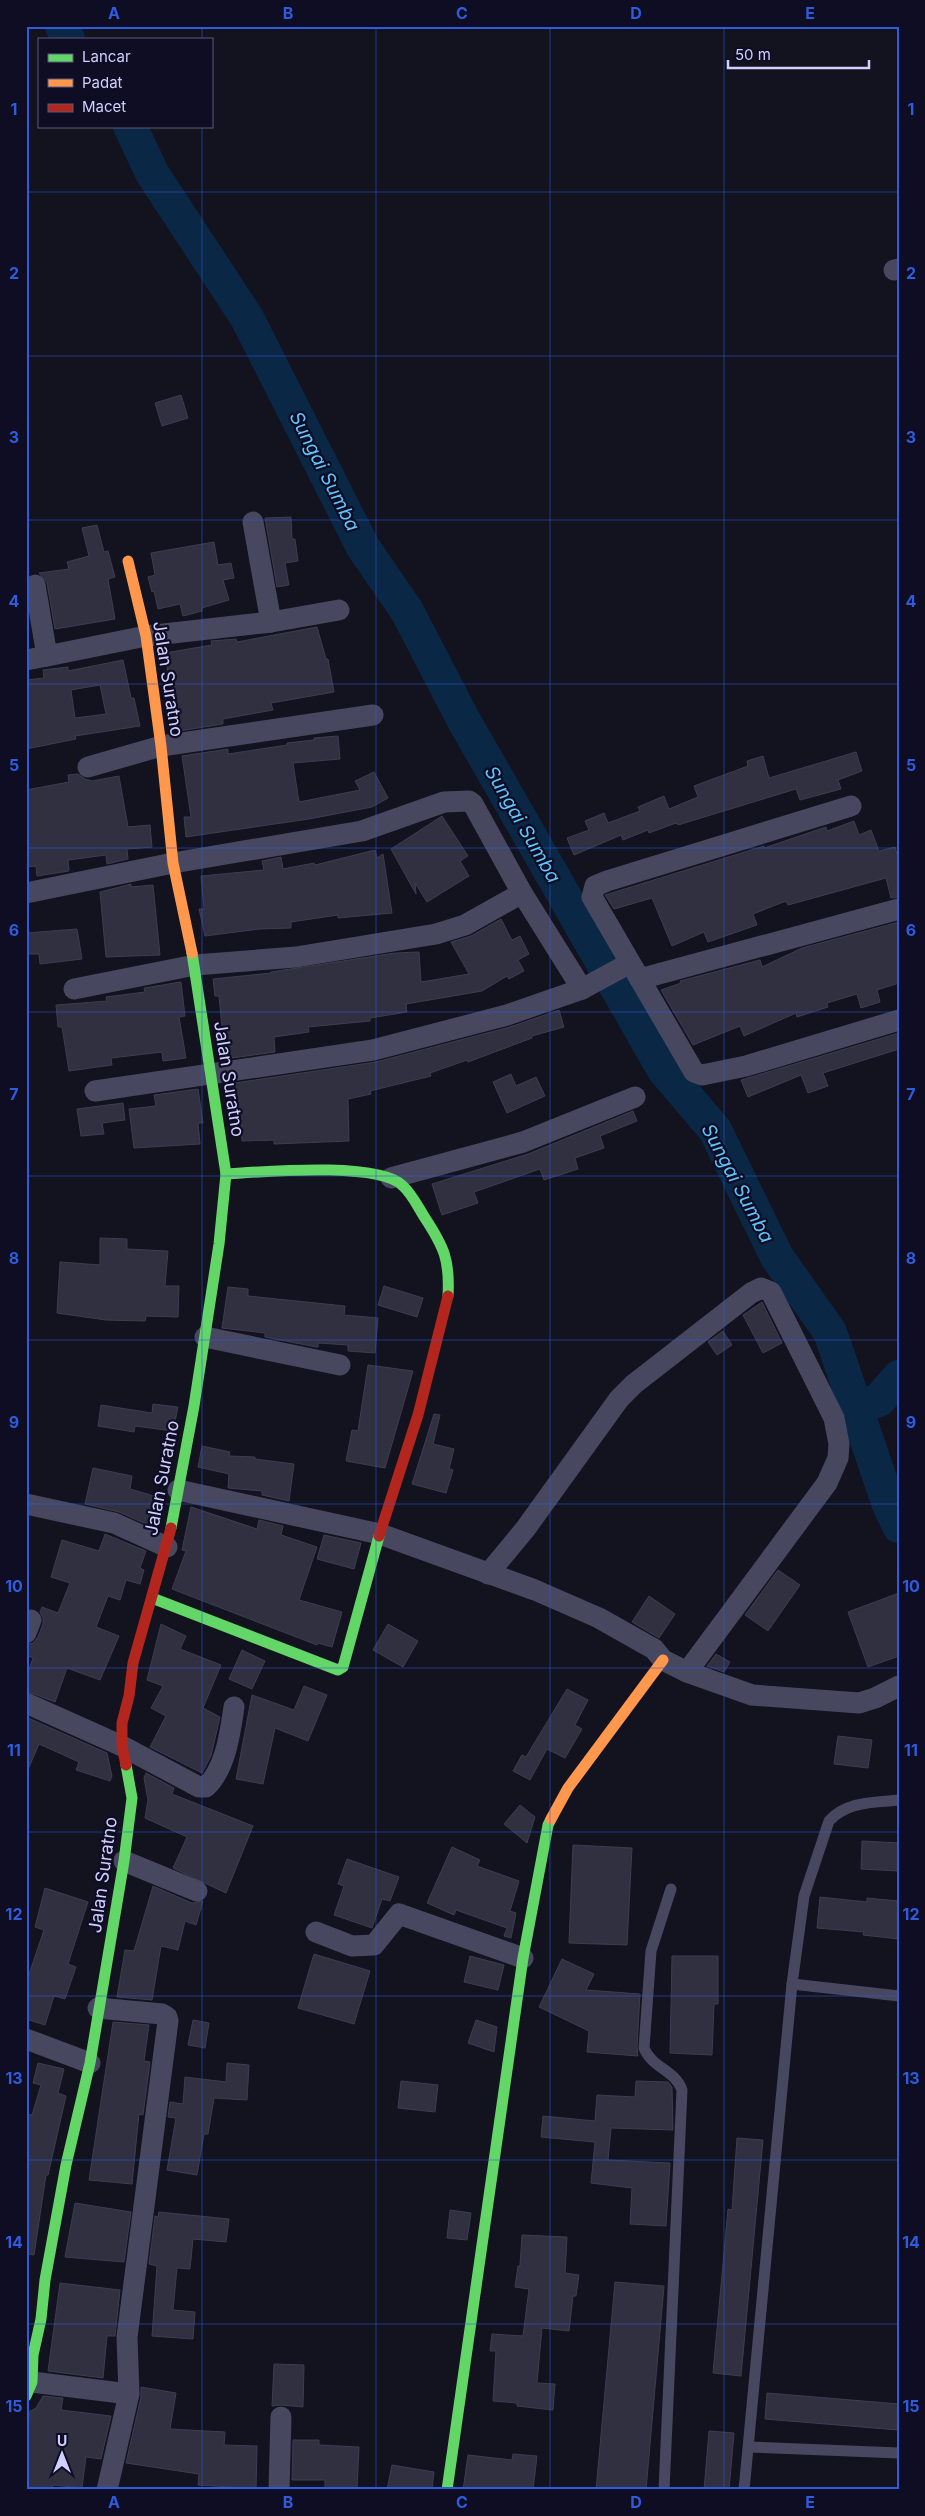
<svg xmlns="http://www.w3.org/2000/svg" width="925" height="2516" font-family="Inter,sans-serif">
<rect width="100%" height="100%" fill="#13121f"/>
<g fill="none" stroke-linecap="round" stroke-linejoin="round">
<g stroke="#0b2746" stroke-width="34">
<polyline points="62,26 68,39"/>
<polyline points="130,126 152,173 247,318 363,547 407,611 463,719 664,1070 715,1130 777,1257 830,1332 889,1505 899,1526"/>
<polyline points="856,1408 879,1400 899,1377"/>
</g>
</g>
<g fill="#313041" stroke="#3e3c53" fill-rule="evenodd">
<polygon points="181,395 188,418 162,426 155,403"/>
<polygon points="291,517 292,539 295,539 298,561 285,563 289,585 277,587 265,518"/>
<polygon points="97,525 104,552 108,551 115,577 108,579 115,619 55,629 47,583 39,573 69,569 67,562 89,556 82,528"/>
<polygon points="214,542 218,565 231,563 234,578 223,580 229,600 202,608 202,611 183,616 180,604 158,609 154,591 152,592 148,577 155,575 151,553"/>
<polygon points="317,627 326,659 328,659 334,692 271,703 273,710 223,719 223,724 179,731 173,686 170,686 165,653 212,645 211,641 236,639 237,642"/>
<path d="M 123,660 L 131,698 L 134,698 L 140,726 L 75,736 L 76,739 L 26,749 L 26,680 L 44,678 L 43,670 L 68,667 L 68,671 ZM 100,685 L 106,714 L 75,718 L 71,690 Z"/>
<polygon points="338,736 340,759 293,763 299,802 360,790 355,781 374,772 388,798 372,807 309,819 186,837 184,817 191,817 182,756 228,749 228,754 287,745 287,743 314,740 314,738"/>
<polygon points="856,752 862,771 838,780 841,789 800,800 796,789 678,825 676,823 649,833 648,830 623,840 621,835 574,855 567,838 589,830 585,821 604,813 608,823 640,811 638,807 664,796 669,809 698,797 694,786 748,766 747,761 763,756 769,778"/>
<polygon points="78,774 85,779 92,781 119,776 128,827 150,825 152,847 127,849 128,859 107,864 106,855 68,860 69,871 37,876 36,866 26,867 26,790 69,782 68,775"/>
<polygon points="442,816 468,856 460,861 469,876 427,902 415,883 416,894 391,849"/>
<polygon points="854,821 859,835 871,830 879,851 895,847 899,861 899,897 891,898 886,878 788,905 786,901 753,914 757,925 708,942 704,932 672,946 652,898 614,909 605,895 764,846 764,848 826,827 827,831"/>
<polygon points="375,850 377,858 383,854 392,913 338,918 338,915 291,922 291,928 259,929 205,936 199,909 204,909 201,876 264,870 262,861 281,857 283,869 314,863 315,865"/>
<polygon points="131,884 131,887 153,885 160,955 106,957 100,892"/>
<polygon points="501,919 512,940 520,936 529,954 518,960 524,971 509,979 507,976 482,991 406,1004 407,1012 370,1018 370,1021 308,1027 309,1032 274,1037 275,1052 225,1059 219,996 215,996 213,979 271,973 271,972 395,953 419,952 421,982 469,974 451,942 471,936"/>
<polygon points="899,922 899,983 877,990 880,1002 861,1008 857,994 827,1003 828,1007 797,1017 796,1013 744,1036 740,1026 693,1045 661,990 681,983 680,981 760,960 762,967 802,948"/>
<polygon points="77,929 82,959 40,964 39,954 26,954 26,933"/>
<polygon points="181,982 185,1016 179,1017 186,1058 163,1061 162,1052 111,1058 112,1065 69,1071 62,1027 58,1027 56,1005 107,1001 106,997 145,992 144,988"/>
<polygon points="559,1010 564,1027 532,1036 532,1038 468,1062 467,1060 430,1073 431,1076 370,1091 371,1094 348,1099 349,1141 274,1144 274,1140 242,1141 241,1118 234,1119 228,1084 376,1062 510,1027"/>
<polygon points="899,1033 899,1049 823,1073 828,1086 808,1093 801,1075 748,1097 741,1080"/>
<polygon points="511,1074 516,1086 536,1077 545,1096 507,1113 493,1082"/>
<polygon points="198,1089 203,1123 198,1123 200,1144 134,1148 129,1109 156,1106 154,1095"/>
<polygon points="123,1103 125,1120 102,1123 104,1134 81,1136 77,1109"/>
<polygon points="633,1111 637,1121 600,1136 604,1148 575,1158 578,1169 544,1180 540,1169 474,1192 478,1203 442,1215 432,1184 528,1154"/>
<polygon points="100,1238 127,1239 127,1249 168,1251 165,1286 179,1286 178,1317 146,1316 145,1321 106,1320 57,1313 60,1262 100,1265"/>
<polygon points="384,1286 423,1298 417,1317 378,1305"/>
<polygon points="228,1287 248,1289 248,1296 345,1306 344,1315 378,1318 375,1353 348,1351 348,1345 318,1343 318,1347 316,1347 265,1337 265,1333 222,1328"/>
<polygon points="762,1302 782,1343 763,1353 743,1315"/>
<polygon points="723,1331 732,1345 717,1355 708,1342"/>
<polygon points="368,1365 413,1371 385,1468 346,1461 352,1430 358,1431"/>
<polygon points="153,1404 178,1407 173,1431 135,1426 134,1432 98,1426 101,1405 152,1413"/>
<polygon points="434,1414 440,1415 433,1444 454,1449 449,1469 453,1470 446,1493 412,1484"/>
<polygon points="202,1446 230,1452 229,1456 255,1457 255,1459 294,1464 289,1501 262,1495 262,1491 228,1488 229,1474 198,1467"/>
<polygon points="93,1468 132,1476 130,1489 161,1498 155,1528 119,1512 85,1504"/>
<polygon points="191,1507 257,1529 259,1520 283,1526 281,1535 317,1547 299,1600 342,1612 332,1647 318,1643 317,1645 172,1589 186,1551 182,1550"/>
<polygon points="105,1534 146,1551 140,1568 144,1570 140,1584 126,1580 120,1600 108,1596 96,1627 119,1636 100,1680 67,1668 55,1702 26,1691 26,1678 33,1658 26,1655 26,1645 33,1643 38,1637 43,1624 43,1618 40,1612 42,1607 58,1613 70,1583 51,1577 62,1540 99,1551"/>
<polygon points="324,1535 361,1543 354,1569 317,1559"/>
<polygon points="778,1570 800,1585 768,1631 745,1615"/>
<polygon points="899,1593 899,1656 868,1667 848,1612"/>
<polygon points="649,1596 675,1614 659,1638 632,1622"/>
<polygon points="161,1624 186,1636 180,1649 221,1665 203,1708 220,1717 211,1756 202,1773 150,1747 166,1716 151,1708 163,1686 147,1680"/>
<polygon points="388,1624 418,1641 403,1667 373,1650"/>
<polygon points="242,1650 265,1661 252,1689 229,1679"/>
<polygon points="716,1654 730,1662 724,1672 707,1666"/>
<polygon points="304,1686 327,1695 308,1741 275,1728 263,1784 236,1779 252,1695 294,1710"/>
<polygon points="567,1689 588,1700 575,1725 582,1729 565,1758 547,1749 530,1780 513,1771 522,1755 526,1757"/>
<polygon points="26,1717 107,1753 112,1776 110,1781 76,1770 79,1762 39,1744 26,1774"/>
<polygon points="838,1736 872,1740 868,1768 834,1764"/>
<polygon points="146,1773 174,1788 172,1794 253,1826 226,1893 173,1868 187,1837 145,1818 148,1800 144,1778"/>
<polygon points="520,1805 535,1817 527,1843 504,1824"/>
<polygon points="862,1841 899,1843 899,1871 861,1869"/>
<polygon points="573,1845 632,1848 627,1945 569,1943"/>
<polygon points="452,1847 480,1860 477,1866 519,1881 510,1911 516,1913 511,1938 504,1936 507,1928 456,1910 454,1915 427,1903"/>
<polygon points="347,1859 399,1877 390,1901 382,1899 372,1928 334,1915 344,1886 338,1884"/>
<polygon points="153,1886 192,1903 203,1901 196,1925 185,1921 178,1950 161,1946 152,2000 117,1997 125,1950 134,1951"/>
<polygon points="45,1888 88,1902 68,1964 76,1967 65,1999 54,1996 45,2025 26,2019 26,1983 44,1930 35,1927"/>
<polygon points="820,1897 867,1902 867,1898 899,1901 899,1939 863,1935 864,1932 817,1928"/>
<polygon points="314,1954 370,1971 354,2024 298,2008"/>
<polygon points="470,1956 504,1965 498,1990 464,1982"/>
<polygon points="672,1956 718,1956 718,2004 714,2004 712,2055 670,2053"/>
<polygon points="562,1959 594,1974 586,1990 640,1994 637,2047 638,2056 587,2052 589,2031 539,2007"/>
<polygon points="193,2020 209,2023 205,2048 188,2045"/>
<polygon points="476,2020 497,2027 494,2052 468,2043"/>
<polygon points="113,2022 149,2025 144,2061 150,2062 143,2115 139,2114 132,2184 89,2180"/>
<polygon points="38,2063 64,2069 58,2093 66,2096 48,2175 46,2175 34,2255 26,2254 26,2114 32,2115 41,2085 33,2083"/>
<polygon points="227,2063 249,2065 247,2100 214,2098 208,2134 204,2134 197,2175 167,2170 176,2118 168,2117 170,2102 183,2104 185,2077 226,2082"/>
<polygon points="401,2081 438,2085 435,2112 398,2108"/>
<polygon points="636,2081 668,2082 672,2087 673,2130 611,2128 608,2160 670,2163 666,2226 630,2224 632,2188 591,2183 595,2142 541,2137 543,2116 595,2121 597,2095 635,2097"/>
<polygon points="737,2138 763,2140 741,2376 713,2373 728,2209 732,2210"/>
<polygon points="75,2203 131,2212 124,2262 65,2257"/>
<polygon points="450,2210 471,2213 467,2240 447,2238"/>
<polygon points="159,2212 229,2219 226,2242 193,2239 190,2269 177,2268 173,2310 195,2312 193,2339 152,2336 157,2266 149,2264 155,2216 158,2217"/>
<polygon points="522,2235 567,2237 565,2273 579,2275 576,2296 573,2296 569,2331 542,2328 537,2383 555,2384 553,2410 517,2406 517,2403 493,2401 496,2351 490,2351 492,2334 523,2336 529,2289 515,2287 518,2266 520,2266"/>
<polygon points="615,2282 664,2286 646,2490 596,2490"/>
<polygon points="60,2283 120,2290 115,2336 107,2336 103,2378 48,2371"/>
<polygon points="274,2364 304,2365 303,2407 281,2405 272,2406"/>
<polygon points="141,2387 176,2393 170,2429 225,2432 224,2445 257,2446 256,2490 232,2490 232,2487 198,2485 199,2474 126,2463 141,2397"/>
<polygon points="767,2393 899,2404 898,2430 765,2419"/>
<polygon points="43,2396 63,2398 61,2410 111,2416 101,2459 86,2457 82,2488 53,2485 52,2490 26,2488 26,2436 30,2411 36,2408"/>
<polygon points="709,2431 734,2433 729,2490 704,2490"/>
<polygon points="293,2440 319,2440 319,2445 359,2447 357,2490 325,2490 325,2480 292,2480"/>
<polygon points="513,2454 537,2456 533,2490 463,2490 468,2455 512,2460"/>
<polygon points="392,2465 434,2472 432,2490 387,2490"/>
</g>
<g fill="none" stroke-linecap="round" stroke-linejoin="round">
<g stroke="#474860" stroke-width="11">
<path d="M 792,1984 L 804,1896 L 829,1821 C 847,1801 873,1803 899,1800"/>
<polyline points="749,2447 899,2453"/>
<path d="M 664,2490 L 682,2090 C 675,2070 652,2068 644,2048 L 651,1951 L 671,1889"/>
<polyline points="744,2490 792,1984 899,1996"/>
</g>
<g stroke="#474860" stroke-width="21">
<polyline points="894,270 899,269"/>
<polyline points="253,522 271,622"/>
<polyline points="35,585 47,656 146,636 271,622 339,610"/>
<polyline points="26,660 47,656"/>
<polyline points="88,767 161,746 373,715"/>
<polyline points="851,806 607,881 595,886 592,897 694,1072 702,1075 746,1066 899,1020"/>
<polyline points="26,893 173,863 362,831 444,802 469,801 473,804 522,893 582,989"/>
<polyline points="640,979 899,909"/>
<polyline points="74,989 195,965 296,957 436,934 465,925 522,893"/>
<polyline points="95,1091 373,1050 507,1015 582,989 630,963"/>
<polyline points="391,1178 523,1142 635,1097"/>
<polyline points="205,1337 340,1365"/>
<polyline points="178,1490 380,1534 535,1590 599,1618 654,1649 663,1660 687,1672 752,1695 859,1703 875,1698 899,1686"/>
<polyline points="26,1504 114,1523 167,1547"/>
<polyline points="488,1574 526,1528 619,1399 634,1384 751,1293 761,1288 771,1292 834,1418 839,1444 838,1458 827,1483 687,1672"/>
<polyline points="26,1633 31,1620"/>
<path d="M 26,1703 L 122,1746 L 199,1787 L 206,1787 C 226,1768 230,1733 234,1707"/>
<polyline points="124,1861 197,1891"/>
<polyline points="316,1932 352,1946 374,1945 399,1914 523,1958"/>
<polyline points="26,2039 90,2063"/>
<polyline points="32,2382 129,2394 127,2337 168,2021 167,2017 162,2014 98,2008"/>
<polyline points="107,2490 129,2394"/>
<polyline points="279,2490 281,2417"/>
</g>
<g stroke="#63d668" stroke-width="11">
<path d="M 226,1174 C 260,1172 380,1161 403,1186 C 412,1194 418,1207 425,1218 C 444,1247 450,1260 448,1296"/>
<polyline points="171,1528 194,1406 219,1244 226,1174 192,953"/>
<polyline points="152,1598 338,1670 343,1667 379,1536"/>
<polyline points="26,2396 32,2382 33,2355 41,2319 45,2280 66,2165 90,2063 124,1861 132,1798 126,1765"/>
<polyline points="447,2490 523,1958 548,1825 551,1819"/>
</g>
<g stroke="#ff974d" stroke-width="11">
<polyline points="128,561 146,636 161,746 173,863 192,953"/>
<polyline points="551,1819 568,1788 663,1660"/>
</g>
<g stroke="#b3261e" stroke-width="11">
<polyline points="379,1536 418,1415 448,1296"/>
<polyline points="126,1765 122,1746 122,1723 129,1696 133,1663 171,1528"/>
</g>
</g>
<path fill="none" stroke="#2f5bdc" stroke-width="1" stroke-opacity="0.55" d="M 202,26 L 202,39M 376,26 L 376,2490M 550,26 L 550,2490M 724,26 L 724,2490M 202,126 L 202,2490M 26,192 L 899,192M 26,356 L 899,356M 26,520 L 899,520M 26,684 L 899,684M 26,848 L 899,848M 26,1012 L 899,1012M 26,1176 L 899,1176M 26,1340 L 899,1340M 26,1504 L 899,1504M 26,1668 L 899,1668M 26,1832 L 899,1832M 26,1996 L 899,1996M 26,2160 L 899,2160M 26,2324 L 899,2324"/>
<g text-anchor="middle" stroke-width="4.5" stroke-linejoin="round" paint-order="stroke">
<g font-size="18" fill="#d0d0ff" stroke="#0e0d24">
<text transform="translate(168 679) rotate(81)" y="6">Jalan Suratno</text>
<text transform="translate(229 1079) rotate(81)" y="6">Jalan Suratno</text>
<text transform="translate(162 1478) rotate(-79)" y="6">Jalan Suratno</text>
<text transform="translate(103 1875) rotate(-82)" y="6">Jalan Suratno</text>
</g>
<g font-size="19" font-style="italic" fill="#5ec5ff" stroke="#0e0d24">
<text transform="translate(325 471) rotate(63)" y="7">Sungai Sumba</text>
<text transform="translate(523 824) rotate(60)" y="7">Sungai Sumba</text>
<text transform="translate(738 1183) rotate(62)" y="7">Sungai Sumba</text>
</g>
</g>
<rect width="925" height="2516" fill="none" stroke="#0e0d24" stroke-width="55"/>
<rect x="38" y="38" width="175" height="90" fill="#0e0d24" stroke="#5c5b7c"/>
<rect x="48" y="54" width="25" height="8" fill="#63d668" stroke="#5c5b7c"/>
<text x="82" y="62" font-size="15" fill="#d0d0ff">Lancar</text>
<rect x="48" y="79" width="25" height="8" fill="#ff974d" stroke="#5c5b7c"/>
<text x="82" y="88" font-size="15" fill="#d0d0ff">Padat</text>
<rect x="48" y="104" width="25" height="8" fill="#b3261e" stroke="#5c5b7c"/>
<text x="82" y="112" font-size="15" fill="#d0d0ff">Macet</text>
<g transform="translate(62 2454)" stroke="#0e0d24" stroke-width="4" paint-order="stroke">
<path d="M0-4L9 19L0 12L-9 19Z" fill="#d0d0ff"/>
<text y="-8" font-size="14" font-weight="bold" text-anchor="middle" fill="#d0d0ff">U</text>
</g>
<path d="M728 60v8h141v-8" fill="none" stroke="#d0d0ff" stroke-width="2.5"/>
<text x="735" y="60" font-size="15" fill="#d0d0ff" stroke="#0e0d24" stroke-width="4" paint-order="stroke">50 m</text>
<rect x="28" y="28" width="870" height="2460" fill="none" stroke="#2f5bdc" stroke-width="2"/>
<g font-size="16" text-anchor="middle" font-weight="bold" fill="#2f5bdc">
<text x="114" y="19">A</text>
<text x="288" y="19">B</text>
<text x="462" y="19">C</text>
<text x="636" y="19">D</text>
<text x="810" y="19">E</text>
<text x="14" y="115">1</text>
<text x="911" y="115">1</text>
<text x="14" y="279">2</text>
<text x="911" y="279">2</text>
<text x="14" y="443">3</text>
<text x="911" y="443">3</text>
<text x="14" y="607">4</text>
<text x="911" y="607">4</text>
<text x="14" y="771">5</text>
<text x="911" y="771">5</text>
<text x="14" y="936">6</text>
<text x="911" y="936">6</text>
<text x="14" y="1100">7</text>
<text x="911" y="1100">7</text>
<text x="14" y="1264">8</text>
<text x="911" y="1264">8</text>
<text x="14" y="1428">9</text>
<text x="911" y="1428">9</text>
<text x="14" y="1592">10</text>
<text x="911" y="1592">10</text>
<text x="14" y="1756">11</text>
<text x="911" y="1756">11</text>
<text x="14" y="1920">12</text>
<text x="911" y="1920">12</text>
<text x="14" y="2084">13</text>
<text x="911" y="2084">13</text>
<text x="14" y="2248">14</text>
<text x="911" y="2248">14</text>
<text x="14" y="2412">15</text>
<text x="911" y="2412">15</text>
<text x="114" y="2508">A</text>
<text x="288" y="2508">B</text>
<text x="462" y="2508">C</text>
<text x="636" y="2508">D</text>
<text x="810" y="2508">E</text>
</g>
</svg>
